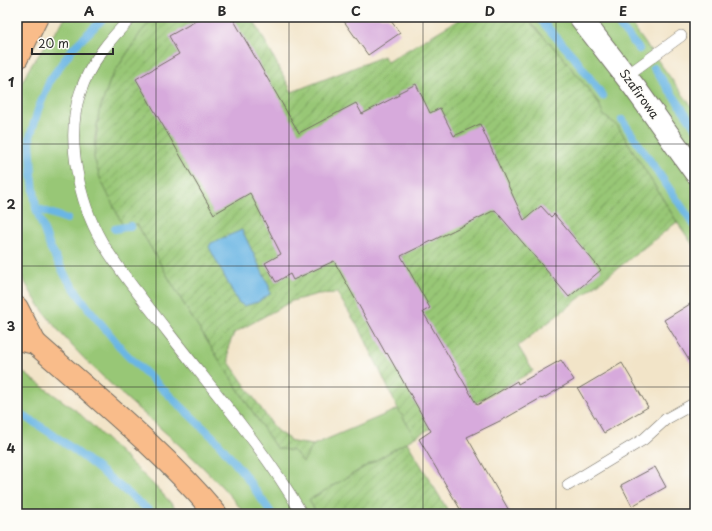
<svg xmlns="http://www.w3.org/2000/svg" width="712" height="531" font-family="'Playpen Sans',sans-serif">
<defs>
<pattern id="garden-furrows" width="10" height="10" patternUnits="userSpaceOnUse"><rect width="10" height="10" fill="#98c776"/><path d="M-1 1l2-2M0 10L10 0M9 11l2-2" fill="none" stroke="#7ca261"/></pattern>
</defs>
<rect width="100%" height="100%" fill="#fdfcf7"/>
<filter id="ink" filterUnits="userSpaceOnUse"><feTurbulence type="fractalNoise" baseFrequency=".025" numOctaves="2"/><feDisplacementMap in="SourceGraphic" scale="8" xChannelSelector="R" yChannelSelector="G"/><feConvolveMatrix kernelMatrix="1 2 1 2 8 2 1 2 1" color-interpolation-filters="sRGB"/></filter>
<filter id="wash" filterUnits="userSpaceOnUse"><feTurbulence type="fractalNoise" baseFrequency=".012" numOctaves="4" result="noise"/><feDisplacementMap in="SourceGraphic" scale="16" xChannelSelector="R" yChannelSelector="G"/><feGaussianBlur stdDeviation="0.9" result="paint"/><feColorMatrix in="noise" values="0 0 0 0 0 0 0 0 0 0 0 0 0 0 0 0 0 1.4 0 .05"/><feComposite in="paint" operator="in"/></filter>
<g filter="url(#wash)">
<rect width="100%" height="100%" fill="#f2e4c8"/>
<g fill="#98c776" stroke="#627950">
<path d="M 66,17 L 155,17 L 141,32 L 111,78 L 99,112 L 95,137 L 94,158 L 131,226 L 137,224 L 191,316 L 276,448 L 294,451 L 303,462 L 313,445 L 398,409 L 415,437 L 309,500 L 317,514 L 245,514 C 179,428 61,365 17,266 L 17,92 L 30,67 Z"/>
<polygon points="525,17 626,17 695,111 695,248 677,222 617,125 604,116 598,102 561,55"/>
<polygon points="17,368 78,412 159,490 181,514 17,514"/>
</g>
<g fill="url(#garden-furrows)" stroke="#627950">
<polygon points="155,17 252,17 292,92 384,56 387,62 463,17 525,17 561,55 598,102 604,116 617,125 677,222 518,346 533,371 415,437 398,409 362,333 337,293 318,294 292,301 234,333 228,348 229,362 276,430 293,442 313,445 303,462 294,451 276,448 191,316 137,224 125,230 100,178 94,158 99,112 111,78 141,32"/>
<polygon points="407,442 450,514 317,514 309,500"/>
</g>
<polygon fill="#6bb6e4" stroke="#4b7088" points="242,230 269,286 270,294 258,302 244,306 238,302 209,247 211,243"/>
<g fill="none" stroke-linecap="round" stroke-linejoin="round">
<g stroke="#6bb6e4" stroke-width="8">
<polyline points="105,17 73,48 50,80 38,110 30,137 32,174 36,208 50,247 66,277 89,309 125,353 216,440 244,474 272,514"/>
<polyline points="538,17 574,57 603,96"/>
<polyline points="612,17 639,49"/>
<polyline points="654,68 695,127"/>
<polyline points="622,120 695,226"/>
<polyline points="36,208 67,219"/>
<polyline points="115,229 131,226"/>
<path d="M 17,412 C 66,440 110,478 153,514"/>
</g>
</g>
<g id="blocks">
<g fill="#d7aadc">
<polygon points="203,17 232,17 299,133 356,103 362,114 399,95 398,93 416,84 430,113 440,108 454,136 480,124 524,220 541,206 551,217 554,214 601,270 569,297 495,210 401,256 430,308 423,312 477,405 517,381 518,384 561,360 574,380 542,399 541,398 506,418 467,437 511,514 463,514 419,439 431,431 387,353 386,354 334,261 293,280 290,274 276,282 265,263 281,254 250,193 214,214 136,79 179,54 169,36"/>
<polygon points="341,17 388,17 400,33 368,55"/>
<polygon points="695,301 695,370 664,320"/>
<polygon points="622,363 648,407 604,433 578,389"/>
<polygon points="655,467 666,487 632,506 621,485"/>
</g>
</g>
</g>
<g filter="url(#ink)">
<use href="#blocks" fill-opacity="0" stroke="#716c62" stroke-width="1"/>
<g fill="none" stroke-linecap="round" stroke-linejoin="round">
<g stroke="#716c62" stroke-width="12">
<g id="service">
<path d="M 132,17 C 110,39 90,62 80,93 C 65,138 79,203 102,242 C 121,274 145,302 168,332 C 212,389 266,451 302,514"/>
<polyline points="626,76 681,36"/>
<polyline points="568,485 644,439 666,419 695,403"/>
</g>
</g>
<g stroke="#716c62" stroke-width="24">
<polyline id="tertiary" points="580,17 635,88 695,172"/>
</g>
<g stroke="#716c62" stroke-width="24">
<g id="trunk">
<polyline points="17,58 37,17"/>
<polyline points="17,308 35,343"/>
</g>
</g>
<g stroke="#716c62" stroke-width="24">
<path id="motorway" d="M 17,339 L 35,343 C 97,398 163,451 216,514"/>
</g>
<use href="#service" stroke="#fff" stroke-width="11"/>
<use href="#tertiary" stroke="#fff" stroke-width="22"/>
<use href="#trunk" stroke="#f9bc8a" stroke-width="22"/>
<use href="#motorway" stroke="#f9bc8a" stroke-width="22"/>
</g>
</g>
<path fill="none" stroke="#2b2b2b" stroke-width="1" stroke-opacity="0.55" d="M 156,17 L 156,514M 289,17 L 289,514M 423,17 L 423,514M 556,17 L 556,514M 17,144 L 695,144M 17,266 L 695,266M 17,387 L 695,387"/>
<g text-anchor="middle" stroke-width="3" stroke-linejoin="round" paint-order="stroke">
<g font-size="12" fill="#2b2b2b" stroke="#fdfcf7">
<text transform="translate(639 94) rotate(54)" y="4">Szafirowa</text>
</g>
</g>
<rect width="712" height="531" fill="none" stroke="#fdfcf7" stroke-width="44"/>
<path d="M32 48v6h81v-6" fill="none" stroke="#2b2b2b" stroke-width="2"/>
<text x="38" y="48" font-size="12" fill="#2b2b2b" stroke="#fdfcf7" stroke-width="3" paint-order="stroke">20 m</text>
<rect x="22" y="22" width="668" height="487" fill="none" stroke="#2b2b2b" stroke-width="1.5"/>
<g font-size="13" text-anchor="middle" font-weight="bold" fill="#2b2b2b">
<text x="89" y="16">A</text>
<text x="222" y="16">B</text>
<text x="356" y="16">C</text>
<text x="490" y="16">D</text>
<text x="623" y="16">E</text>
<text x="11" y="87">1</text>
<text x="11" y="209">2</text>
<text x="11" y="331">3</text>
<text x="11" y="453">4</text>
</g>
</svg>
